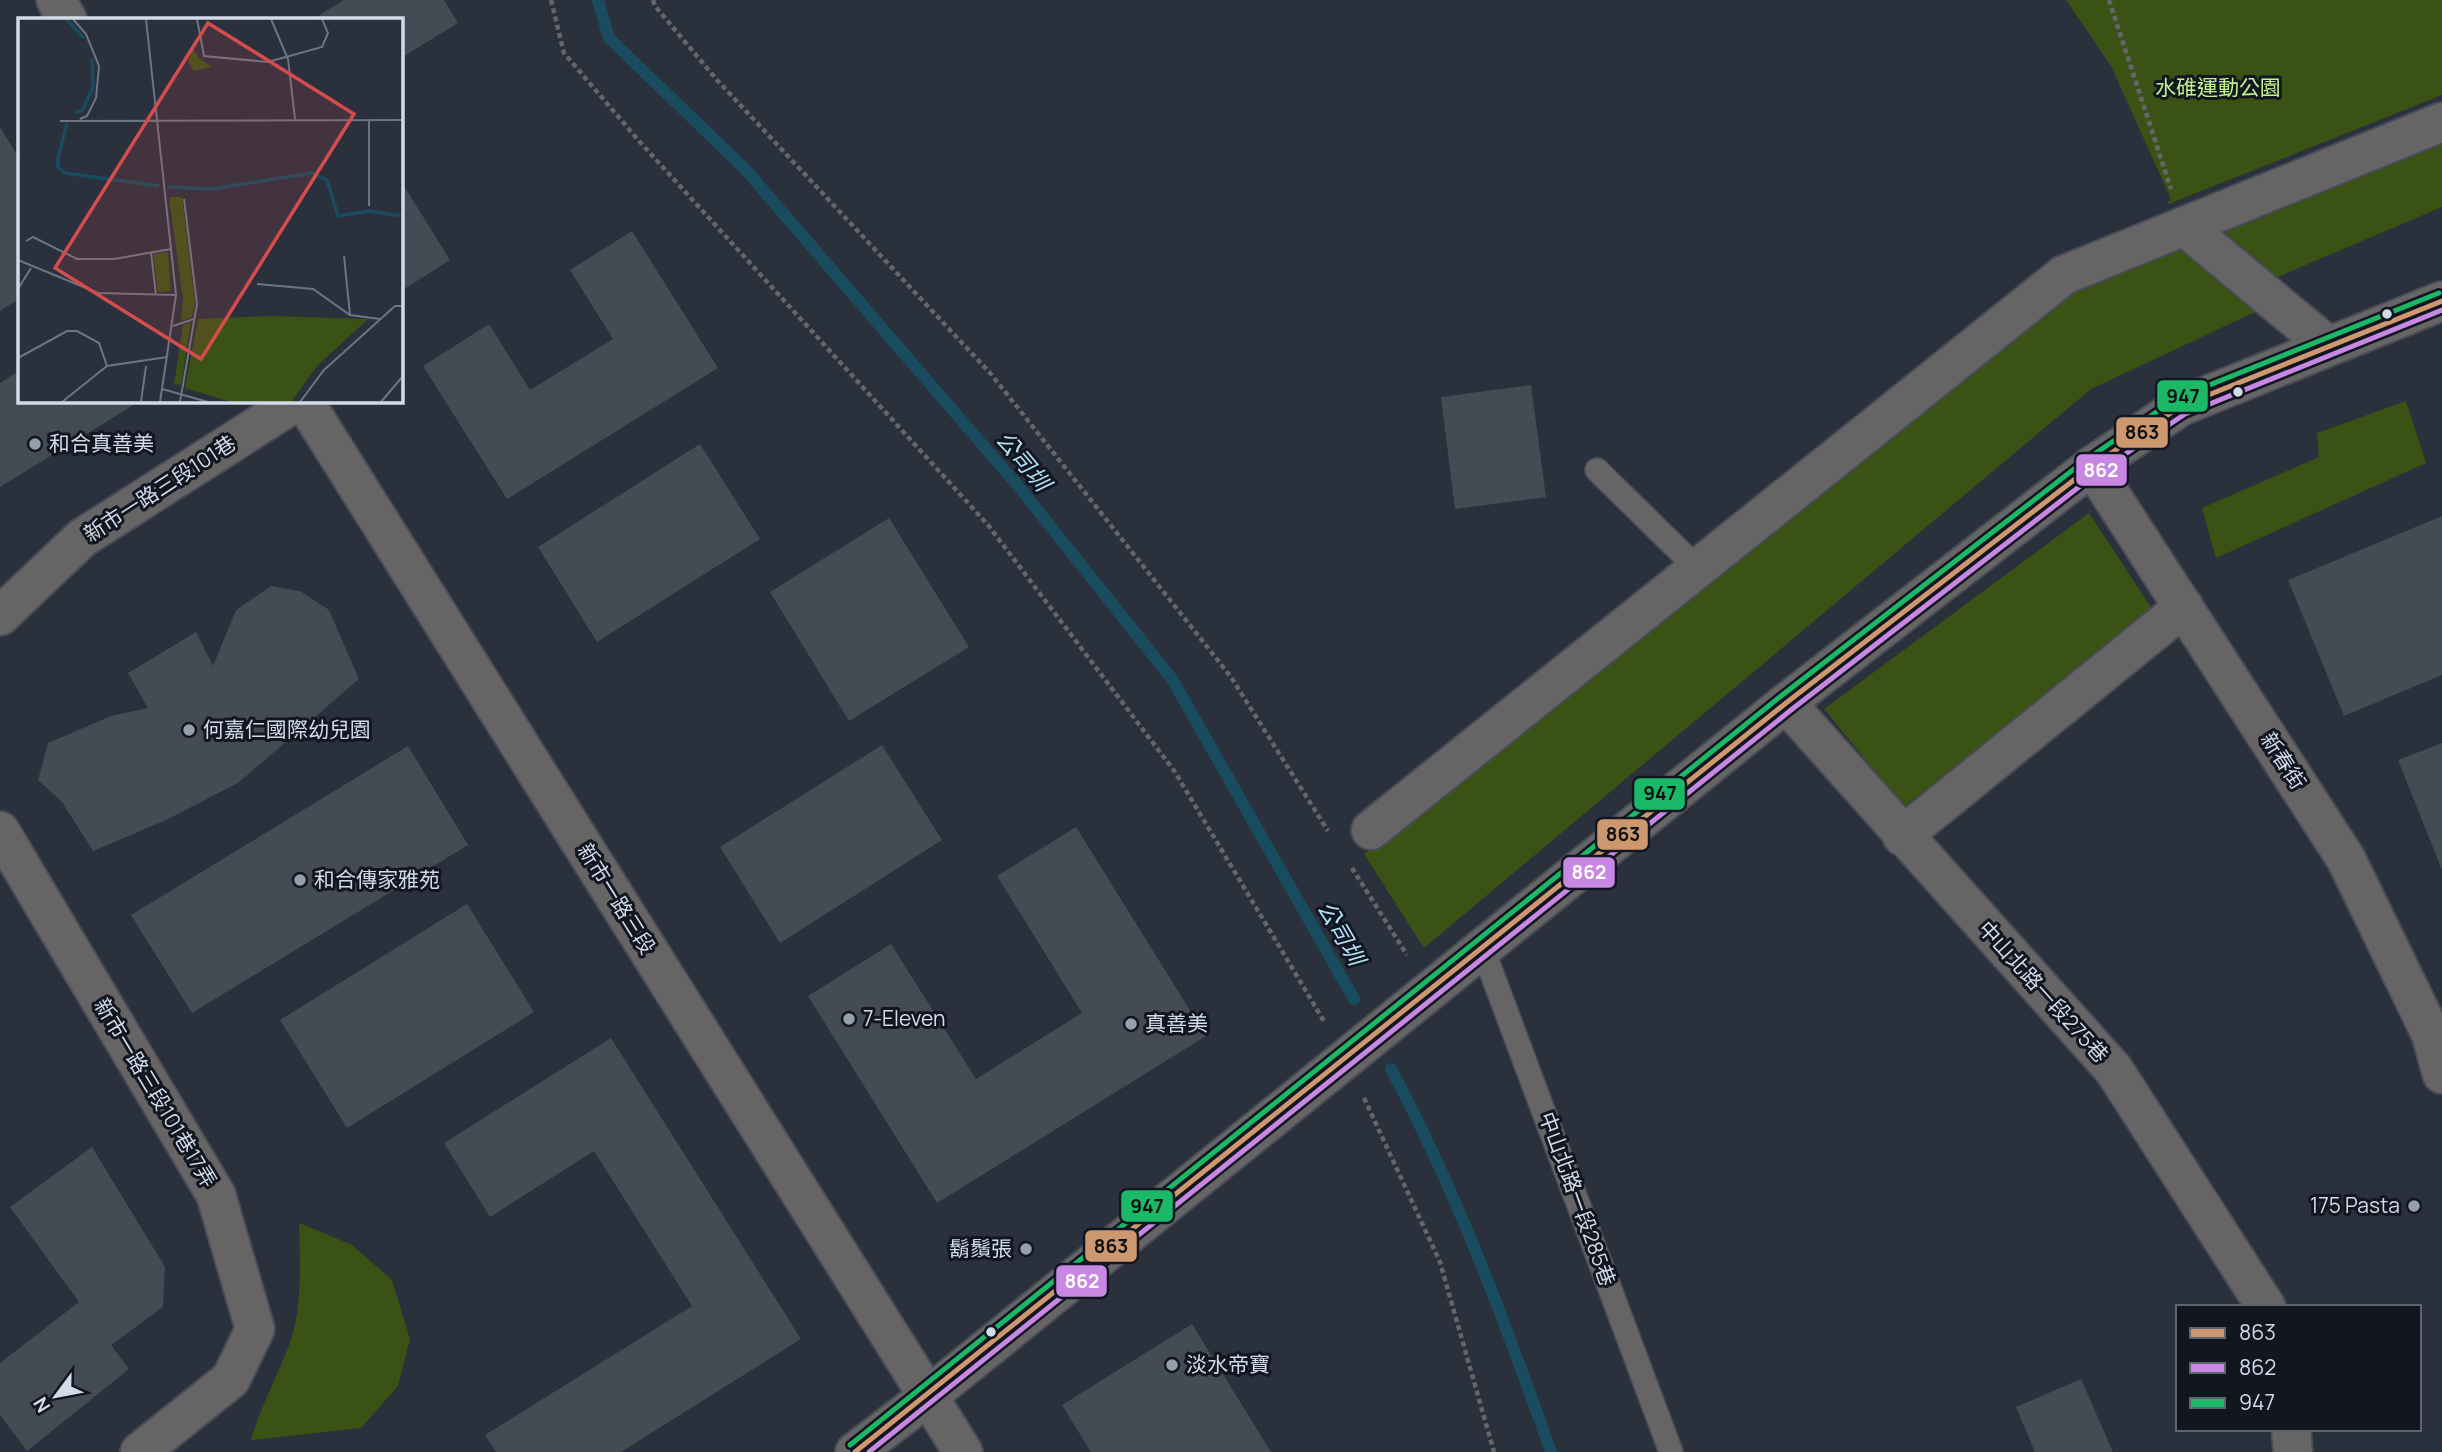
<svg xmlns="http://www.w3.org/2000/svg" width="2442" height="1452" font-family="Manrope,'Noto Sans TC',sans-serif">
<rect width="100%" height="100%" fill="#2a303c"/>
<g fill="#3a5315">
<polygon points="2066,0 2442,0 2442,95 2166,205 2171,199 2111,66"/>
<polygon points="2442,139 2442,207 2275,278 2219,230"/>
<polygon points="2179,245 2255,312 2091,389 1424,948 1364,854 2064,290"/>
<polygon points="2406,401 2426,463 2216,558 2202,508 2319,457 2317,433"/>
<polygon points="2089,513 2152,609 1904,807 1824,709"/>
<path d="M 299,1223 L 352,1245 L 392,1280 L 410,1339 L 398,1386 L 361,1428 L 251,1440 C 260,1408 276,1379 288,1348 C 303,1309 300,1265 299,1223 Z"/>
</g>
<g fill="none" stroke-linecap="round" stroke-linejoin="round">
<g stroke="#194c5f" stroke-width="12">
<polyline points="598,0 609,38 745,169 1019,487 1172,679 1354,999"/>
<path d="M 1391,1069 C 1456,1190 1505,1322 1551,1452"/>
</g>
</g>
<g fill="#444b54">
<polygon points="344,0 444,0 458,23 401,58 401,19 313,19"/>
<polygon points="0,127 19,158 19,299 0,311"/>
<polygon points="401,181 450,260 401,291"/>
<polygon points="632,231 718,368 507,499 423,366 489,324 530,390 613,339 570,270"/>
<polygon points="19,371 19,401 140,401 0,487 0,383"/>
<polygon points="1531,385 1546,497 1455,509 1441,397"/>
<polygon points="700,444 760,539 597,642 538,547"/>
<polygon points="2442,516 2442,675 2344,716 2288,580"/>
<polygon points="889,518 969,647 849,721 770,592"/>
<polygon points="271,586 300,591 329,610 359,679 238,783 166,820 93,851 62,802 38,780 48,743 111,716 148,708 128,673 196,632 213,666 236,610"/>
<polygon points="2442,743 2442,870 2398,760"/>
<polygon points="882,745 942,840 780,943 720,847"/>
<polygon points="408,746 468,845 192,1013 131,915"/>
<polygon points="1076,827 1206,1036 937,1203 808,996 891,944 976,1079 1082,1013 997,876"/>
<polygon points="467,904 534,1012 347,1128 280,1020"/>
<polygon points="611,1038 801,1339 621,1452 496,1452 485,1435 692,1306 594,1151 490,1217 444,1143"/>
<polygon points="92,1147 165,1267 163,1307 111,1345 129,1369 27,1451 0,1415 0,1363 79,1302 10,1207"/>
<polygon points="1192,1324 1271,1452 1091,1452 1062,1405"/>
<polygon points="2081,1379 2113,1452 2035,1452 2016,1407"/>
</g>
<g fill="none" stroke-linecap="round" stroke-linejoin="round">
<g stroke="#474c56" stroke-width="26">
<g id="service">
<polyline points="1597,470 1697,568"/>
<polyline points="1482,947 1671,1452"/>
</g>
</g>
<g stroke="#474c56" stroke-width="42">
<g id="minor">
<polyline points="56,0 67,19"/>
<polyline points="2184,226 2328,346"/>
<polyline points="304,401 963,1452"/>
<polyline points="2092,466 2346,859 2431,1034 2442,1074"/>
<polyline points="0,616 82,538 297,401"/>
<polyline points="1786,703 2114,1070 2266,1307"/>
<polyline points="1371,830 2064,275 2442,122"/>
<polyline points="0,831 216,1195 255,1329 231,1379 140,1452"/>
<polyline points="1902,836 2184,607"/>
<polyline points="2291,1429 2293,1452"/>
</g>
</g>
<g stroke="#474c56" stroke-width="42">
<polyline id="tertiary" points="855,1452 927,1397 1786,703 2092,466 2181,406 2442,301"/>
</g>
<g stroke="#666669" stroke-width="4.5" stroke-dasharray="5 3.5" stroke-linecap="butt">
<polyline points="551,0 564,53 639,141 988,525 1175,772 1325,1023"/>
<polyline points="653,0 655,6 717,80 991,374 1231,677 1328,831"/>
<polyline points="2109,0 2171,189"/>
<polyline points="1352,868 1407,955"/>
<polyline points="1364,1098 1440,1262 1494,1452"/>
</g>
<use href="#service" stroke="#676466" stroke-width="23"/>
<use href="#minor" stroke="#676466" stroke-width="38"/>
<use href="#tertiary" stroke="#676466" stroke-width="38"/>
<g stroke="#111620" stroke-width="10">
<polyline id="bus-1" points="855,1452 1786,703 2092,466 2181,406 2442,301"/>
</g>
<g stroke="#111620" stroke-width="10">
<polyline id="bus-2" points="869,1452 1791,710 2097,473 2185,414 2442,310"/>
</g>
<g stroke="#111620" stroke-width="10">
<polyline id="bus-3" points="850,1445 1781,696 2087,459 2177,398 2439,293"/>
</g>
<use href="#bus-1" stroke="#cd976f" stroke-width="5"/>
<use href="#bus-2" stroke="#c787e3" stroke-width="5"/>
<use href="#bus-3" stroke="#1ab867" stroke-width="5"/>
</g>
<g fill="#d3dbe9" stroke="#111620" stroke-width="2.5">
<circle cx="2387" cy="314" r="6"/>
<circle cx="2238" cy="392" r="6"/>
<circle cx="991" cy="1332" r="6"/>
</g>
<g fill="#989fac" stroke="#111620" stroke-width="2.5">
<circle cx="35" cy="444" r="7"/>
<circle cx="189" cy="730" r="7"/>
<circle cx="300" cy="880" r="7"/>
<circle cx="849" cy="1019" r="7"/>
<circle cx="1131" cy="1024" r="7"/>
<circle cx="2414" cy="1206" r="7"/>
<circle cx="1026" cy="1249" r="7"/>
<circle cx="1172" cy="1365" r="7"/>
</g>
<g text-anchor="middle" stroke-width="6" stroke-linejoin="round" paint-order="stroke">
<g font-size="21" fill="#c2f28c" stroke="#111620">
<text x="2218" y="95">水碓運動公園</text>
</g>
<g font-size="21" fill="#d3dbe9" stroke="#111620" text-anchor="start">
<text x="49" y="451">和合真善美</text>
<text x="203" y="737">何嘉仁國際幼兒園</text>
<text x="314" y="887">和合傳家雅苑</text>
<text x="863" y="1026">7-Eleven</text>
<text x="1145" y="1031">真善美</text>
<text x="2400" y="1213" text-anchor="end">175 Pasta</text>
<text x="1012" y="1256" text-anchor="end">鬍鬚張</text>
<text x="1186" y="1372">淡水帝寶</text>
</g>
<g font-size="21" fill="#d3dbe9" stroke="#111620">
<text transform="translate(160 489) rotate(-33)" y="7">新市一路三段101巷</text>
<text transform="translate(2283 761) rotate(57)" y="7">新春街</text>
<text transform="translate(616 899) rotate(58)" y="7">新市一路三段</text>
<text transform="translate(2043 992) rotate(48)" y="7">中山北路一段275巷</text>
<text transform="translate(155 1093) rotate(59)" y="7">新市一路三段101巷17弄</text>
<text transform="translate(1577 1199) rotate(70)" y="7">中山北路一段285巷</text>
</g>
<g font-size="23" font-style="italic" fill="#b2e1f5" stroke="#111620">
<text transform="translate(1023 461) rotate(50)" y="8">公司圳</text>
<text transform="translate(1341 933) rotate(60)" y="8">公司圳</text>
</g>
</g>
<g transform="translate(18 18)">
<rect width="385" height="385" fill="#2a303c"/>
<path d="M 175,31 L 182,41 L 194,49 L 176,53 L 170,43 ZM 151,179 L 164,179 L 177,285 L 174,299 L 163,303 L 165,281 ZM 150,234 L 153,273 L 140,274 L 135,236 ZM 253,298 L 350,301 L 300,347 L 273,384 L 213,384 L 167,370 L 180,301 ZM 173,304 L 163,367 L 156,366 L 165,307 Z" fill="#3a5315"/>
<path fill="none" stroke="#194c5f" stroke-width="3.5" d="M 48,1 L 66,20M 56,94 L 64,93 L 75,69 L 74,41M 49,105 L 40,140 L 40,149 L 47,155 L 141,168M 150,169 L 194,171 L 294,155 L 309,162 L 320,198 L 351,193 L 385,198"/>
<path fill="none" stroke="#6e7481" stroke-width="2" d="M 55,1 L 68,16 L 81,48 L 78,80 L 69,98 L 62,101M 128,1 L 158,277 L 142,384M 179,1 L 186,38 L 250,44 L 304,29 L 310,15 L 304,1M 253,1 L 270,41 L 277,101M 351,102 L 351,188M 42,103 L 385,102M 8,223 L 15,219 L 59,241 L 96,241 L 153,231M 133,234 L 138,277M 326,238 L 332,297M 0,242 L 80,275 L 158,277M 239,266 L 295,271 L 332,297 L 362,301M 0,271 L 13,250M 155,308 L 176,301M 0,340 L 49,313 L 59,313 L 81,325 L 89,348M 144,371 L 190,384M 44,384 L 89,348 L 149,339M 123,384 L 128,348M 162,384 L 179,286 L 166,181M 282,384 L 306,352 L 377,288 L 385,288M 363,384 L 385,358"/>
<path fill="#d54c4f" fill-opacity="0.15" stroke="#d54c4f" stroke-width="3.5" d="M 190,5 L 336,96 L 183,341 L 37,250 Z"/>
<rect width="385" height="385" fill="none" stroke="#d3dbe9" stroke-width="3.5"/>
</g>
<g stroke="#111620" stroke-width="2.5">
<rect x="2156" y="379" width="53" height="34" rx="7" fill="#1ab867"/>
<rect x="2115" y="416" width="54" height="33" rx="7" fill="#cd976f"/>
<rect x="2075" y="453" width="53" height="34" rx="7" fill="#c787e3"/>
<rect x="1633" y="777" width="53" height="34" rx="7" fill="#1ab867"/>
<rect x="1596" y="818" width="53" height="33" rx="7" fill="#cd976f"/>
<rect x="1562" y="856" width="54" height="33" rx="7" fill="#c787e3"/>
<rect x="1120" y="1189" width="54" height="34" rx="7" fill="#1ab867"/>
<rect x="1084" y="1229" width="54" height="34" rx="7" fill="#cd976f"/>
<rect x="1055" y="1264" width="53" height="34" rx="7" fill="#c787e3"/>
</g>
<g font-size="19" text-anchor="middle" font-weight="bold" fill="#fff">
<text x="2101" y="477">862</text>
<text x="1589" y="879">862</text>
<text x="1082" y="1288">862</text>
</g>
<g font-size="19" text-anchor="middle" font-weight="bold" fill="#111">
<text x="2183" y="403">947</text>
<text x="2142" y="439">863</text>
<text x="1660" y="800">947</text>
<text x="1623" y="841">863</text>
<text x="1147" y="1213">947</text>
<text x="1111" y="1253">863</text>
</g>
<rect x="2176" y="1305" width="245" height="126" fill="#111620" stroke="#5f6570" stroke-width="2"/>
<rect x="2190" y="1328" width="35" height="10" fill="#cd976f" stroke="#5f6570" stroke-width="2"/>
<text x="2239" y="1340" font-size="21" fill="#d3dbe9">863</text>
<rect x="2190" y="1363" width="35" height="10" fill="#c787e3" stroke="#5f6570" stroke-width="2"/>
<text x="2239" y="1375" font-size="21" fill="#d3dbe9">862</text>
<rect x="2190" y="1398" width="35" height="10" fill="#1ab867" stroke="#5f6570" stroke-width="2"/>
<text x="2239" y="1410" font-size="21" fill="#d3dbe9">947</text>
<g transform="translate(56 1396) rotate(238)" stroke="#111620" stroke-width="5" paint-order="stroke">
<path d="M0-5L12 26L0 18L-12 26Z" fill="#d3dbe9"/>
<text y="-10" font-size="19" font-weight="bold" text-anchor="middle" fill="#d3dbe9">N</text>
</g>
</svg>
